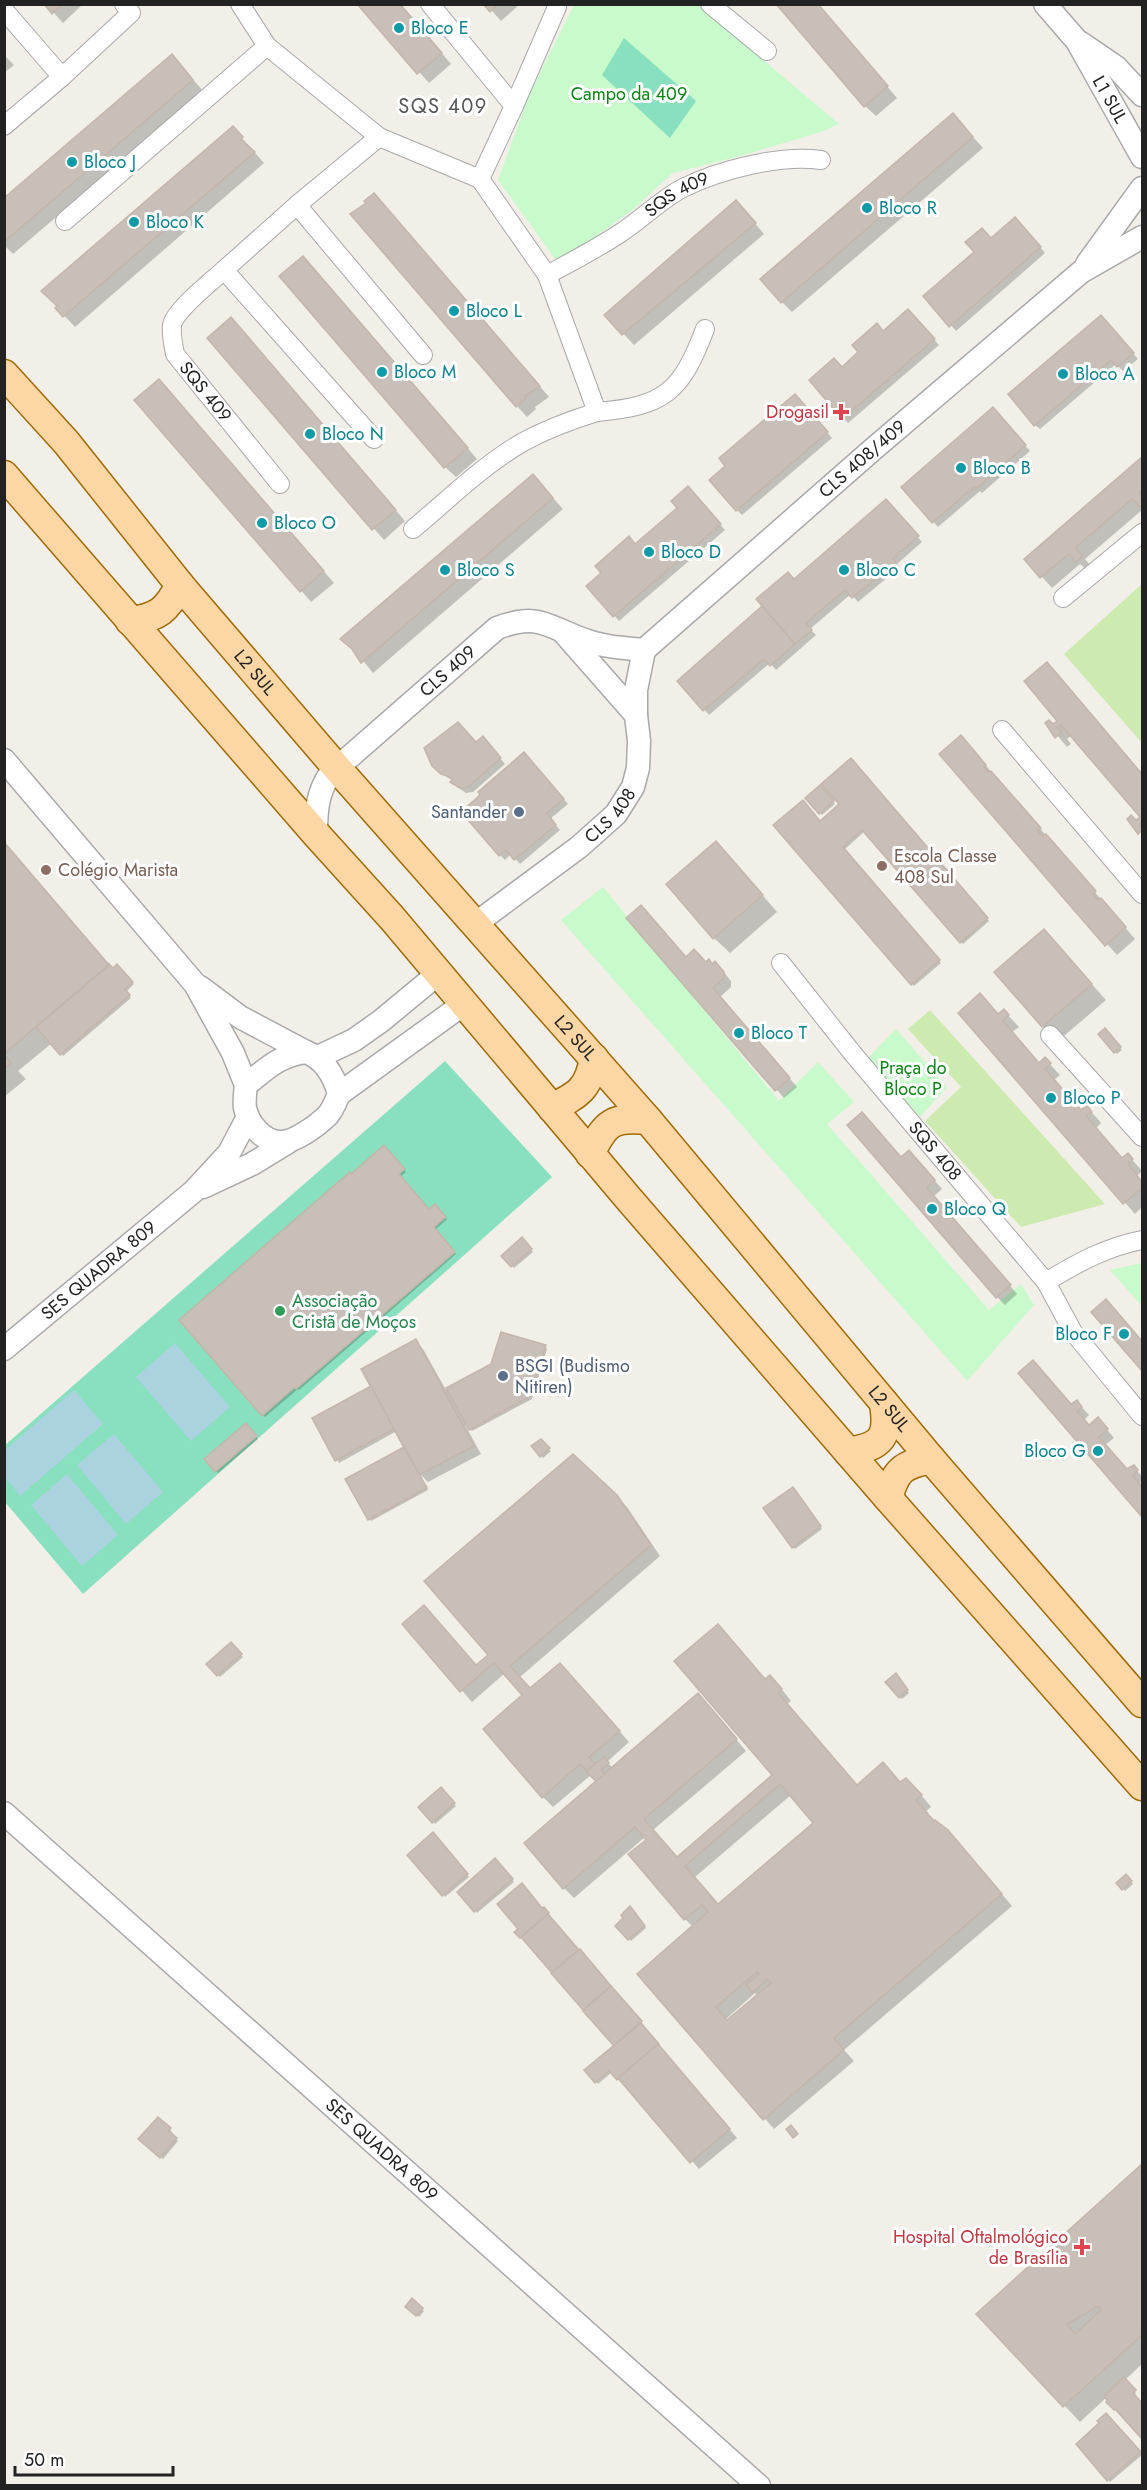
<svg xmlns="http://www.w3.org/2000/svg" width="1147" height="2490" font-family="Jost,sans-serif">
<rect width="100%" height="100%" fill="#f2efe9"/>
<g fill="#cdebb0">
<polygon points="1142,584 1142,743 1064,654"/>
<polygon points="930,1010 1105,1204 1021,1227 925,1121 961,1087 908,1029"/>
</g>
<g fill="#c8facc">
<polygon points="574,5 698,5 839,124 821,132 744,155 673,173 631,211 558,263 498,180 529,95"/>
<polygon points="603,887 779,1101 818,1062 854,1102 827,1124 989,1310 1021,1284 1034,1305 967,1381 561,920"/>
<polygon points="896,1029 947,1087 920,1117 868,1058"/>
<polygon points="1142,1263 1142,1306 1110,1270"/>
</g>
<g fill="#88e0be">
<polygon points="624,38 696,101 670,138 602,75"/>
<polygon points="445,1061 552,1177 83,1594 5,1502 4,1446"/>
</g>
<g fill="#aad3df">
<polygon points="175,1343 230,1407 191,1441 136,1377"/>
<polygon points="74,1390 103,1424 20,1496 5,1477 5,1450"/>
<polygon points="114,1434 163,1492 126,1524 77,1465"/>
<polygon points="67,1474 118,1535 82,1566 31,1505"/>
</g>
<g fill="#0003" fill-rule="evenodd">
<polygon points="46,4 83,4 63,23"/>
<polygon points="359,4 400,4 451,64 429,83"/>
<polygon points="486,4 520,4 501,21"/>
<polygon points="817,4 897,98 876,116 865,106"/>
<polygon points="4,55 14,65 4,73"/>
<polygon points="182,67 203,91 13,254 4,245 4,200"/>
<polygon points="953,115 983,148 792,312 782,302"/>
<polygon points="233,128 264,163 75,327 57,308"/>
<polygon points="385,206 549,397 535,407 536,409 527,417 517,406"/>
<polygon points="747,214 764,234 634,345 606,315"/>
<polygon points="1020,224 1045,253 956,331 925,296 991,240"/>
<polygon points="313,268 477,459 456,477 445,467"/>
<polygon points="913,316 939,345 848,423 843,418 884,333"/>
<polygon points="1105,322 1138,359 1123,371 1116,364 1040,429 1035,425"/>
<polygon points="241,330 405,521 384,540 209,338"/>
<polygon points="169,392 334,583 311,602 137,400"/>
<polygon points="800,401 832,438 742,515 737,510"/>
<polygon points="998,414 1030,451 982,493 980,491 938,527 903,487"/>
<polygon points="1142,459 1142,510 1085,559 1092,567 1088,571 1080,564 1052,588 1026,559"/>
<polygon points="533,476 563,509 373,673 355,651"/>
<polygon points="693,493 725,530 619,621 589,586 679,508"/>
<polygon points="891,506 922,542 897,564 900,567 858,602 851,594 810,629 816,635 776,670 770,663 709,715 679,681 794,581"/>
<polygon points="1057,674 1142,774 1142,836 1136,822 1142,817 1072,735 1067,739 1071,744 1067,747 1047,723 1053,726 1060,721"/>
<polygon points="487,743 505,764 473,792 466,793 457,787 452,782 454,780 448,778 432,763 476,744"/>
<polygon points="971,748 1135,939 1117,955 1107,944"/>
<polygon points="529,759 568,804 550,819 560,830 520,864 511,854 505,860 500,855"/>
<polygon points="850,760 989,921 963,944 865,831 844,850 941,963 914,986 776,825 820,823 841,804"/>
<polygon points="820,787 835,804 822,815 807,798"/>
<polygon points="4,844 113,970 117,966 134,984 126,992 131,998 63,1056 52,1043 18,1071 26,1079 4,1097"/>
<polygon points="731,858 777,912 730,953 714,938"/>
<polygon points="628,918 686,958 713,965 723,971 731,981 731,987 720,997 797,1087 784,1098 777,1090"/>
<polygon points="1044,931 1106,1000 1058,1041 1043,1026"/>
<polygon points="1004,1011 1019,1027 1012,1032 1040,1064 1045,1059 1060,1075 1054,1080 1082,1112 1087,1108 1097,1118 1101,1123 1096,1128 1123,1159 1128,1155 1142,1171 1137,1176 1142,1182 1142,1207 1135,1214 960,1013 999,1016"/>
<polygon points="1105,1030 1122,1050 1117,1054 1100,1034"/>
<polygon points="384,1147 406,1172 400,1177 429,1211 435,1206 447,1219 435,1230 456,1254 299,1390 298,1389 265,1417 181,1321"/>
<polygon points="901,1159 917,1160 942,1189 934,1196 1017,1294 1005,1305 997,1297"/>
<polygon points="522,1239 533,1252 514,1268 503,1256"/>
<polygon points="415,1341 423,1349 446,1390 492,1365 545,1347 547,1349 532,1399 472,1431 465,1425 481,1454 428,1482 419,1473 428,1490 371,1521 369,1519 406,1447 397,1431 339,1463 314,1418 373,1387"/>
<polygon points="1021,1373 1071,1405 1077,1402 1089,1415 1084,1420 1090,1426 1105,1427 1114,1438 1105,1445 1128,1470 1133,1467 1142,1476 1140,1485 1142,1487 1142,1515"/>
<polygon points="246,1425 258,1439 218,1473 206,1459"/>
<polygon points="541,1441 551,1451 543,1458 533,1447"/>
<polygon points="794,1491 822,1529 795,1549 793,1547"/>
<path d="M 616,1496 L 627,1507 L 660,1556 L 520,1677 L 531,1689 L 570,1675 L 629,1742 L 607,1762 L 613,1768 L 708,1706 L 746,1751 L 653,1830 L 678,1858 L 774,1775 L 765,1680 L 780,1687 L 791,1701 L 787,1704 L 857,1786 L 901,1784 L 917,1790 L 931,1807 L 925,1812 L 958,1843 L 1012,1906 L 844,2050 L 854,2061 L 774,2129 L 639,1974 L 693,1927 L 685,1919 L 648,1840 L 645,1837 L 574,1898 L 564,1888 L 597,1782 L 591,1775 L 553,1807 L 543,1797 L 524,1696 L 505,1673 L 472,1702 L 404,1624 L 424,1607 L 477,1667 L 490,1655 ZM 791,1795 L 815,1823 L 719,1906 L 695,1877 ZM 755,1993 L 758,1996 L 728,2022 L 726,2019 Z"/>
<polygon points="231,1644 243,1657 220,1677 208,1664"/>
<polygon points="897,1677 909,1693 902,1699 887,1682"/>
<polygon points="441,1789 456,1806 435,1824 420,1807"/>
<polygon points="433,1834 469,1877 445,1897 409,1855"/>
<polygon points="495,1860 514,1882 477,1913 459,1892"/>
<polygon points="1126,1876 1133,1884 1125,1891 1118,1883"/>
<polygon points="522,1885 643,2024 642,2026 737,2138 699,2169 621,2079 619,2080 612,2072 598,2084 586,2070 615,2045 524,1938 523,1939 516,1932 520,1929"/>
<polygon points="632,1910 646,1928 631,1941 617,1926"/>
<polygon points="158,2119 172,2132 170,2134 178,2141 163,2159 140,2139"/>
<polygon points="1142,2166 1142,2364 1125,2380 1136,2393 1134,2396 1142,2405 1142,2437 1108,2402 1107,2397 1080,2422 978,2314"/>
<polygon points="412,2300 424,2311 419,2317 407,2307"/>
<polygon points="1106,2415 1142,2455 1110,2482 1078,2444 1101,2423"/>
</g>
<g fill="#c7bfb8" stroke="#c4b6ab" stroke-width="1.5" fill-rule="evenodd">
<polygon points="44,4 62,4 52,14"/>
<polygon points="357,4 400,4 442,53 417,74"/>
<polygon points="483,4 498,4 490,12"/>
<polygon points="776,4 818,4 888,86 864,107"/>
<polygon points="172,54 193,80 4,242 4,198"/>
<polygon points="953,113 973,137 781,303 760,279"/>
<polygon points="233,126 243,137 241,139 255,152 63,317 55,308 57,306 41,291"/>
<polygon points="374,193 540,386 525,396 526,398 516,407 350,214 366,203 364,201"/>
<polygon points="736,200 756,223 622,335 604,315"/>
<polygon points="1015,217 1041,247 949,327 923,296 974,252 965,242 982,228 991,238"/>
<polygon points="303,256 468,448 444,468 279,276"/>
<polygon points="908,309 935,339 842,419 809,380 834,358 842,367 858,352 852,345 877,323 883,331"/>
<polygon points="1101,315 1134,353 1117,367 1111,360 1034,426 1008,394"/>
<polygon points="231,317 396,510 372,530 207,338"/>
<polygon points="159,379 324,571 300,592 134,400"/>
<polygon points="795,394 828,432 736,511 709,480 725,466 719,458"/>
<polygon points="993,407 1026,445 976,489 974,487 932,523 901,487"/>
<polygon points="1142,457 1142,490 1139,493 1142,496 1142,505 1140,507 1132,499 1075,548 1083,556 1076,562 1069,554 1040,578 1024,559"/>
<polygon points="533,474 553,498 361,663 352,649 340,639"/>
<polygon points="688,486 721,524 613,617 586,586 601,573 595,566 629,536 635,544 677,508 671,501"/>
<polygon points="886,499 919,536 893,558 896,562 852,598 845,590 806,623 812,630 795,644 756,599 788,572 794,579"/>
<polygon points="762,606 795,644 770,666 764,659 703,711 677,681"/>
<polygon points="1047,662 1142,774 1142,822 1140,824 1142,830 1138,834 1127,819 1131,815 1136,820 1140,817 1061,725 1057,728 1062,732 1055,738 1045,723 1049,720 1053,724 1057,721 1024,681"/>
<polygon points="458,722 476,742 483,736 501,758 468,787 460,788 450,782 452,780 450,777 441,774 432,766 424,748"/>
<polygon points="961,735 986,765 984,767 988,772 991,771 1041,828 1038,831 1043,836 1046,834 1096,891 1093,894 1098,900 1101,898 1126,927 1105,946 939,754"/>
<polygon points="524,752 564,799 547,813 556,825 514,860 506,850 499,856 461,812 480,795 478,792"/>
<polygon points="851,758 988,918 960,943 862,830 843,847 940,960 911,985 773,825 803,800 820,821 839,804 821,784"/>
<polygon points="820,785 834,801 819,814 805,798"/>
<polygon points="716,841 763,895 713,939 666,884"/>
<polygon points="4,842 109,965 4,1054"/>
<polygon points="641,905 686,957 694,949 706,962 709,959 712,964 715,961 724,972 723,979 713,988 790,1078 775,1091 626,918"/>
<polygon points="1044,929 1092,984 1042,1027 994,972"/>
<polygon points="108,963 113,968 117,964 133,982 125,989 130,995 60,1055 36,1027 109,965"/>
<polygon points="980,993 998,1014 1004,1009 1009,1015 1003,1021 1039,1063 1045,1057 1051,1063 1045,1069 1081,1110 1087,1105 1092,1112 1086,1116 1122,1158 1128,1153 1133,1159 1128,1164 1142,1182 1142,1188 1123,1204 958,1013"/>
<polygon points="1105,1028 1121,1047 1114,1053 1098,1034"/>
<polygon points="4,1055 11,1063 4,1069"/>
<polygon points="862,1112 901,1157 909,1150 935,1180 927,1188 1011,1285 996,1298 847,1125"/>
<polygon points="384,1145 405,1169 399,1174 429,1209 435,1204 446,1217 434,1227 455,1252 296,1389 295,1387 262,1416 179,1320 350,1172 351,1174"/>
<polygon points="522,1237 532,1249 511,1267 501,1256"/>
<polygon points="1106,1299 1142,1341 1142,1371 1091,1312"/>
<polygon points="501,1332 546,1345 532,1392 527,1398 469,1430 446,1388 491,1364"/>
<polygon points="416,1339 474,1446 419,1475 361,1369"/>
<polygon points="1033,1360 1071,1404 1077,1400 1082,1407 1077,1411 1089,1425 1098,1417 1108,1429 1099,1437 1127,1469 1134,1465 1138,1470 1133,1476 1142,1487 1142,1517 1018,1373"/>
<polygon points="371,1386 394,1429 335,1461 312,1418"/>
<polygon points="246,1423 257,1436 215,1472 204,1459"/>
<polygon points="541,1439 550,1448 540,1457 531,1446"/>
<polygon points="404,1447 427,1488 368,1520 345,1479"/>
<polygon points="573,1454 617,1495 651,1545 510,1666 530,1688 560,1663 620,1731 589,1757 595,1764 587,1771 580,1764 542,1798 483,1729 522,1695 494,1663 460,1692 402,1624 424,1605 476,1665 488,1655 424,1581"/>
<polygon points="793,1487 821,1526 792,1548 763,1508"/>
<path d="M 718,1624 L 765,1679 L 770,1675 L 782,1689 L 778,1693 L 857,1785 L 883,1762 L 900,1782 L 906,1778 L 922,1795 L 916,1800 L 934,1821 L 935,1820 L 948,1830 L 1002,1894 L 834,2038 L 844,2050 L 763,2120 L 637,1974 L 708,1912 L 702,1905 L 684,1920 L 628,1854 L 646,1840 L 635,1827 L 563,1889 L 524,1843 L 698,1693 L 737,1739 L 644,1819 L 677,1857 L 772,1775 L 674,1661 ZM 780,1784 L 813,1823 L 718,1904 L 685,1866 ZM 757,1972 L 759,1974 L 746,1985 L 753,1993 L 767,1979 L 771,1983 L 727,2020 L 716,2007 Z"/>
<polygon points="231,1642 242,1654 217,1676 206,1664"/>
<polygon points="896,1673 908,1690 899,1698 885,1682"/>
<polygon points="604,1757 609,1763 601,1770 605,1774 596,1781 586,1772"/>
<polygon points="441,1787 455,1803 432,1823 418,1807"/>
<polygon points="433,1832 468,1874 442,1896 407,1855"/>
<polygon points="495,1858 513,1879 474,1912 457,1892"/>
<polygon points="1126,1874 1132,1881 1122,1890 1116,1883"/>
<polygon points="522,1883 542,1908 544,1907 549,1913 520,1938 514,1932 518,1929 497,1904"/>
<polygon points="630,1906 645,1926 628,1940 615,1926 623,1918 621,1915"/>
<polygon points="548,1914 579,1950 552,1973 521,1937"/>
<polygon points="580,1949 611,1986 583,2010 551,1973"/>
<polygon points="611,1986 642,2021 614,2046 583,2011"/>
<polygon points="641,2023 659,2044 617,2080 609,2071 595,2083 584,2070"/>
<polygon points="658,2044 730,2129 690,2163 618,2078"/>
<polygon points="158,2117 171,2128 169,2131 177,2138 160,2158 138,2139"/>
<polygon points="791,2125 798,2134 793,2138 786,2129"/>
<path d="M 1142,2164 L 1142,2335 L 1063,2407 L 976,2314 ZM 1098,2306 L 1101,2310 L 1075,2334 L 1067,2324 Z"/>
<polygon points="412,2298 423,2308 416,2316 405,2307"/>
<polygon points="1124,2377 1136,2390 1133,2393 1142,2403 1142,2439 1115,2409 1114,2410 1106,2402 1107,2400 1104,2396"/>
<polygon points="1106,2413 1141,2452 1107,2481 1076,2444 1099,2423 1097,2421"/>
</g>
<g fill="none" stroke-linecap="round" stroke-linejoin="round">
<g stroke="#a9a9a9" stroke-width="20">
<g id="minor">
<polyline points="430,4 514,106 557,7"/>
<polyline points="710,4 767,51"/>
<polyline points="4,10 62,77 4,126"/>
<path id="s1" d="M 267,46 L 379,137 L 480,179 L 547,275 C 571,262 596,249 619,234 C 641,220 660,200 683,188 C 719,170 781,154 821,160"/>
<polyline points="62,77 131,13 124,4"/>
<polyline points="379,137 297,205 423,355"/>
<polyline points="480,179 514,106"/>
<polyline points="297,205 224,270 374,439"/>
<polyline points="65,221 267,46 240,4"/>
<path id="s2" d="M 224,270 C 212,281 175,310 172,325 C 171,335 173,344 175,354 L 280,484"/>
<path d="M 547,275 L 597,412 C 665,406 681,392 705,329"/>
<path d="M 413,529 C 449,499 483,465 523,442 C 547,429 571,420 597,412"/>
<polyline points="1063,598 1142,533"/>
<polyline points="1002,730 1142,894"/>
<path id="s3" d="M 781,963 L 854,1055 L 1046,1282 C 1077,1263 1106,1247 1142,1240"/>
<polyline points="1050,1035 1142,1137"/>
<polyline points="1046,1282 1073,1332 1142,1416"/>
</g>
</g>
<g stroke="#a9a9a9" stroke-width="25">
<g id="tertiary">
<path id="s4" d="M 1045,4 L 1077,41 L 1142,157"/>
<polyline points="1081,43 1116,67 1142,95"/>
<polyline points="1087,264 1142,188"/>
<polyline points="564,633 636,715"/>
<path id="s5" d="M 644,650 L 871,451 L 1081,272 L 1142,237"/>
<polyline points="4,760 195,984 233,1053 246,1085"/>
<path id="s6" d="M 316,834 C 316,812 317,793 330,774 L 497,628 C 540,612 547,627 585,640 C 604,647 624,648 644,650"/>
<path id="s7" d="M 475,924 L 579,847 L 616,814 L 633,787 L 638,768 L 639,741 L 636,715 L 636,690 L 644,650"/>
<polyline points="200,987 240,1017 306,1052"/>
<path d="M 306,1052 C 325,1059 334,1076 339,1094 C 336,1101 333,1109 328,1115 C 318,1125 294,1143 280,1142 C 264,1142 248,1124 245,1108 C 244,1101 245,1093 246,1085 C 266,1069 280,1055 306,1052 Z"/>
<polyline points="318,1057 354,1040 381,1021 439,973"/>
<polyline points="339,1094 465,1003"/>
<polyline points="203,1187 252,1164 288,1142"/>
<path id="s8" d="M 4,1349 L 194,1191 L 229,1153 L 248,1117"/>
<path id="s9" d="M 4,1813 L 759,2486"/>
</g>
</g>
<g stroke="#a06b00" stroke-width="31">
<g id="primary">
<path id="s10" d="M 4,374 L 66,442 L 180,585 L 336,767 L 648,1120 L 931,1459 L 1142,1703"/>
<polyline points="4,475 316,834 392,918 628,1198 888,1498 1142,1786"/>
<path d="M 130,621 C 158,618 167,610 180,585"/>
<path d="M 552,1108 C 578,1095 589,1089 594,1058"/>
<path d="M 590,1154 C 606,1122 612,1117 648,1120"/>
<path d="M 848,1452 C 883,1446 889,1437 884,1403"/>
<path d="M 888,1498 C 896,1470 902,1465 931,1459"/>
</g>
</g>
<use href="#minor" stroke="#fff" stroke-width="18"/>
<use href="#tertiary" stroke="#fff" stroke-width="22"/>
<use href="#primary" stroke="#fcd6a4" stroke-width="28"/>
</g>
<g fill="#0f9aa8" stroke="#fff" stroke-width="2">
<circle cx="399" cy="28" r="6"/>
<circle cx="72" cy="162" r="6"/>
<circle cx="867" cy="208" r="6"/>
<circle cx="134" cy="222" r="6"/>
<circle cx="454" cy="311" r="6"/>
<circle cx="382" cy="372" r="6"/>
<circle cx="1063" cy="374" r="6"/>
<circle cx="310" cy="434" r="6"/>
<circle cx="961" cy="468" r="6"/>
<circle cx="262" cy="523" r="6"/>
<circle cx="649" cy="552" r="6"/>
<circle cx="445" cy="570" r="6"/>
<circle cx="844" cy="570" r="6"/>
<circle cx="739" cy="1033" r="6"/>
<circle cx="1051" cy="1098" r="6"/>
<circle cx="932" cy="1209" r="6"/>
<circle cx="1124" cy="1334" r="6"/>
<circle cx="1098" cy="1451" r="6"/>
</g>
<g fill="#e0444e" stroke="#fff" stroke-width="2">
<path d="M838 403h6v6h6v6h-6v6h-6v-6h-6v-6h6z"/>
<path d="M1079 2238h6v6h6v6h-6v6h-6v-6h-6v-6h6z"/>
</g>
<g fill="#5c6f8a" stroke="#fff" stroke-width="2">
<circle cx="519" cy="812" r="6"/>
<circle cx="503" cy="1376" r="6"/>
</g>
<g fill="#8d6e63" stroke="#fff" stroke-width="2">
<circle cx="882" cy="866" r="6"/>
<circle cx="46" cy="870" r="6"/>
</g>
<circle fill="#2e9e5b" stroke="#fff" stroke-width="2" cx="280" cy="1311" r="6"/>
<g text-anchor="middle" stroke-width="6" stroke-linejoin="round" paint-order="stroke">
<g font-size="18" fill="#0d838f" stroke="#fff" text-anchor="start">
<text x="411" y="34">Bloco E</text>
<text x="84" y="168">Bloco J</text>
<text x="879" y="214">Bloco R</text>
<text x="146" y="228">Bloco K</text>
<text x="466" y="317">Bloco L</text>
<text x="394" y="378">Bloco M</text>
<text x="1075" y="380">Bloco A</text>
<text x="322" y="440">Bloco N</text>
<text x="973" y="474">Bloco B</text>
<text x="274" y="529">Bloco O</text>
<text x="661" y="558">Bloco D</text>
<text x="457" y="576">Bloco S</text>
<text x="856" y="576">Bloco C</text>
<text x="751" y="1039">Bloco T</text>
<text x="1063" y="1104">Bloco P</text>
<text x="944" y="1215">Bloco Q</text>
<text x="1112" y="1340" text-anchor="end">Bloco F</text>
<text x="1086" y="1457" text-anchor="end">Bloco G</text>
</g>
<g font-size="18" fill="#0c8416" stroke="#fff">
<text x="629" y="100">Campo da 409</text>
<text x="913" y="1074">Praça do<tspan x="913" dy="21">Bloco P</tspan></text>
</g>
<g font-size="18" fill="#222" stroke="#fff">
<text dy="6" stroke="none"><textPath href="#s4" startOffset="116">L1 SUL</textPath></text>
<text dy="6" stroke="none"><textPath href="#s1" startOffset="524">SQS 409</textPath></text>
<text dy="6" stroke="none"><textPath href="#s2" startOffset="154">SQS 409</textPath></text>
<text dy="6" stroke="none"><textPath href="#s5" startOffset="290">CLS 408/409</textPath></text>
<text dy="6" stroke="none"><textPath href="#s6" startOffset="219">CLS 409</textPath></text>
<text dy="6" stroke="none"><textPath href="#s10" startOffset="390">L2 SUL</textPath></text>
<text dy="6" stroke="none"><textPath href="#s7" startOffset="174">CLS 408</textPath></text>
<text dy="6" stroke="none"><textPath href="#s10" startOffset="876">L2 SUL</textPath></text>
<text dy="6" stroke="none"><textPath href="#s3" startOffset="243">SQS 408</textPath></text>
<text dy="6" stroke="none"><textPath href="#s8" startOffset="123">SES QUADRA 809</textPath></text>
<text dy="6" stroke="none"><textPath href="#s10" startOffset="1362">L2 SUL</textPath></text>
<text dy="6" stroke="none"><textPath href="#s9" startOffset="506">SES QUADRA 809</textPath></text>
</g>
<g font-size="18" fill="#be3a42" stroke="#fff" text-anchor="end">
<text x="829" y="418">Drogasil</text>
<text x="1068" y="2243">Hospital Oftalmológico<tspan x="1068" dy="21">de Brasília</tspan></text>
</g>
<g font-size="18" fill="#4e5e75" stroke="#fff" text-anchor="end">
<text x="507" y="818">Santander</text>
<text x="515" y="1372" text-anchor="start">BSGI (Budismo<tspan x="515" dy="21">Nitiren)</tspan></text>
</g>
<g font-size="18" fill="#785e54" stroke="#fff" text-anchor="start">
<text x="894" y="862">Escola Classe<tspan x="894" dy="21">408 Sul</tspan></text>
<text x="58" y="876">Colégio Marista</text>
</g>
<g font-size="18" fill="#27864d" stroke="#fff" text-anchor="start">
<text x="292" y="1307">Associação<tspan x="292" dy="21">Cristã de Moços</tspan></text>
</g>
<g font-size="20" letter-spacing="1.5" fill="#555" stroke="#fff">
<text x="443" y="113">SQS 409</text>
</g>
</g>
<rect width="1147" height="2490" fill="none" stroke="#222222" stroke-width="12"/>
<path d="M15 2466v9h158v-9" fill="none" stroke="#222222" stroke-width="3"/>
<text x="24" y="2466" font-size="18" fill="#222222" stroke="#ffffff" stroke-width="4.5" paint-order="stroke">50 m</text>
</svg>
